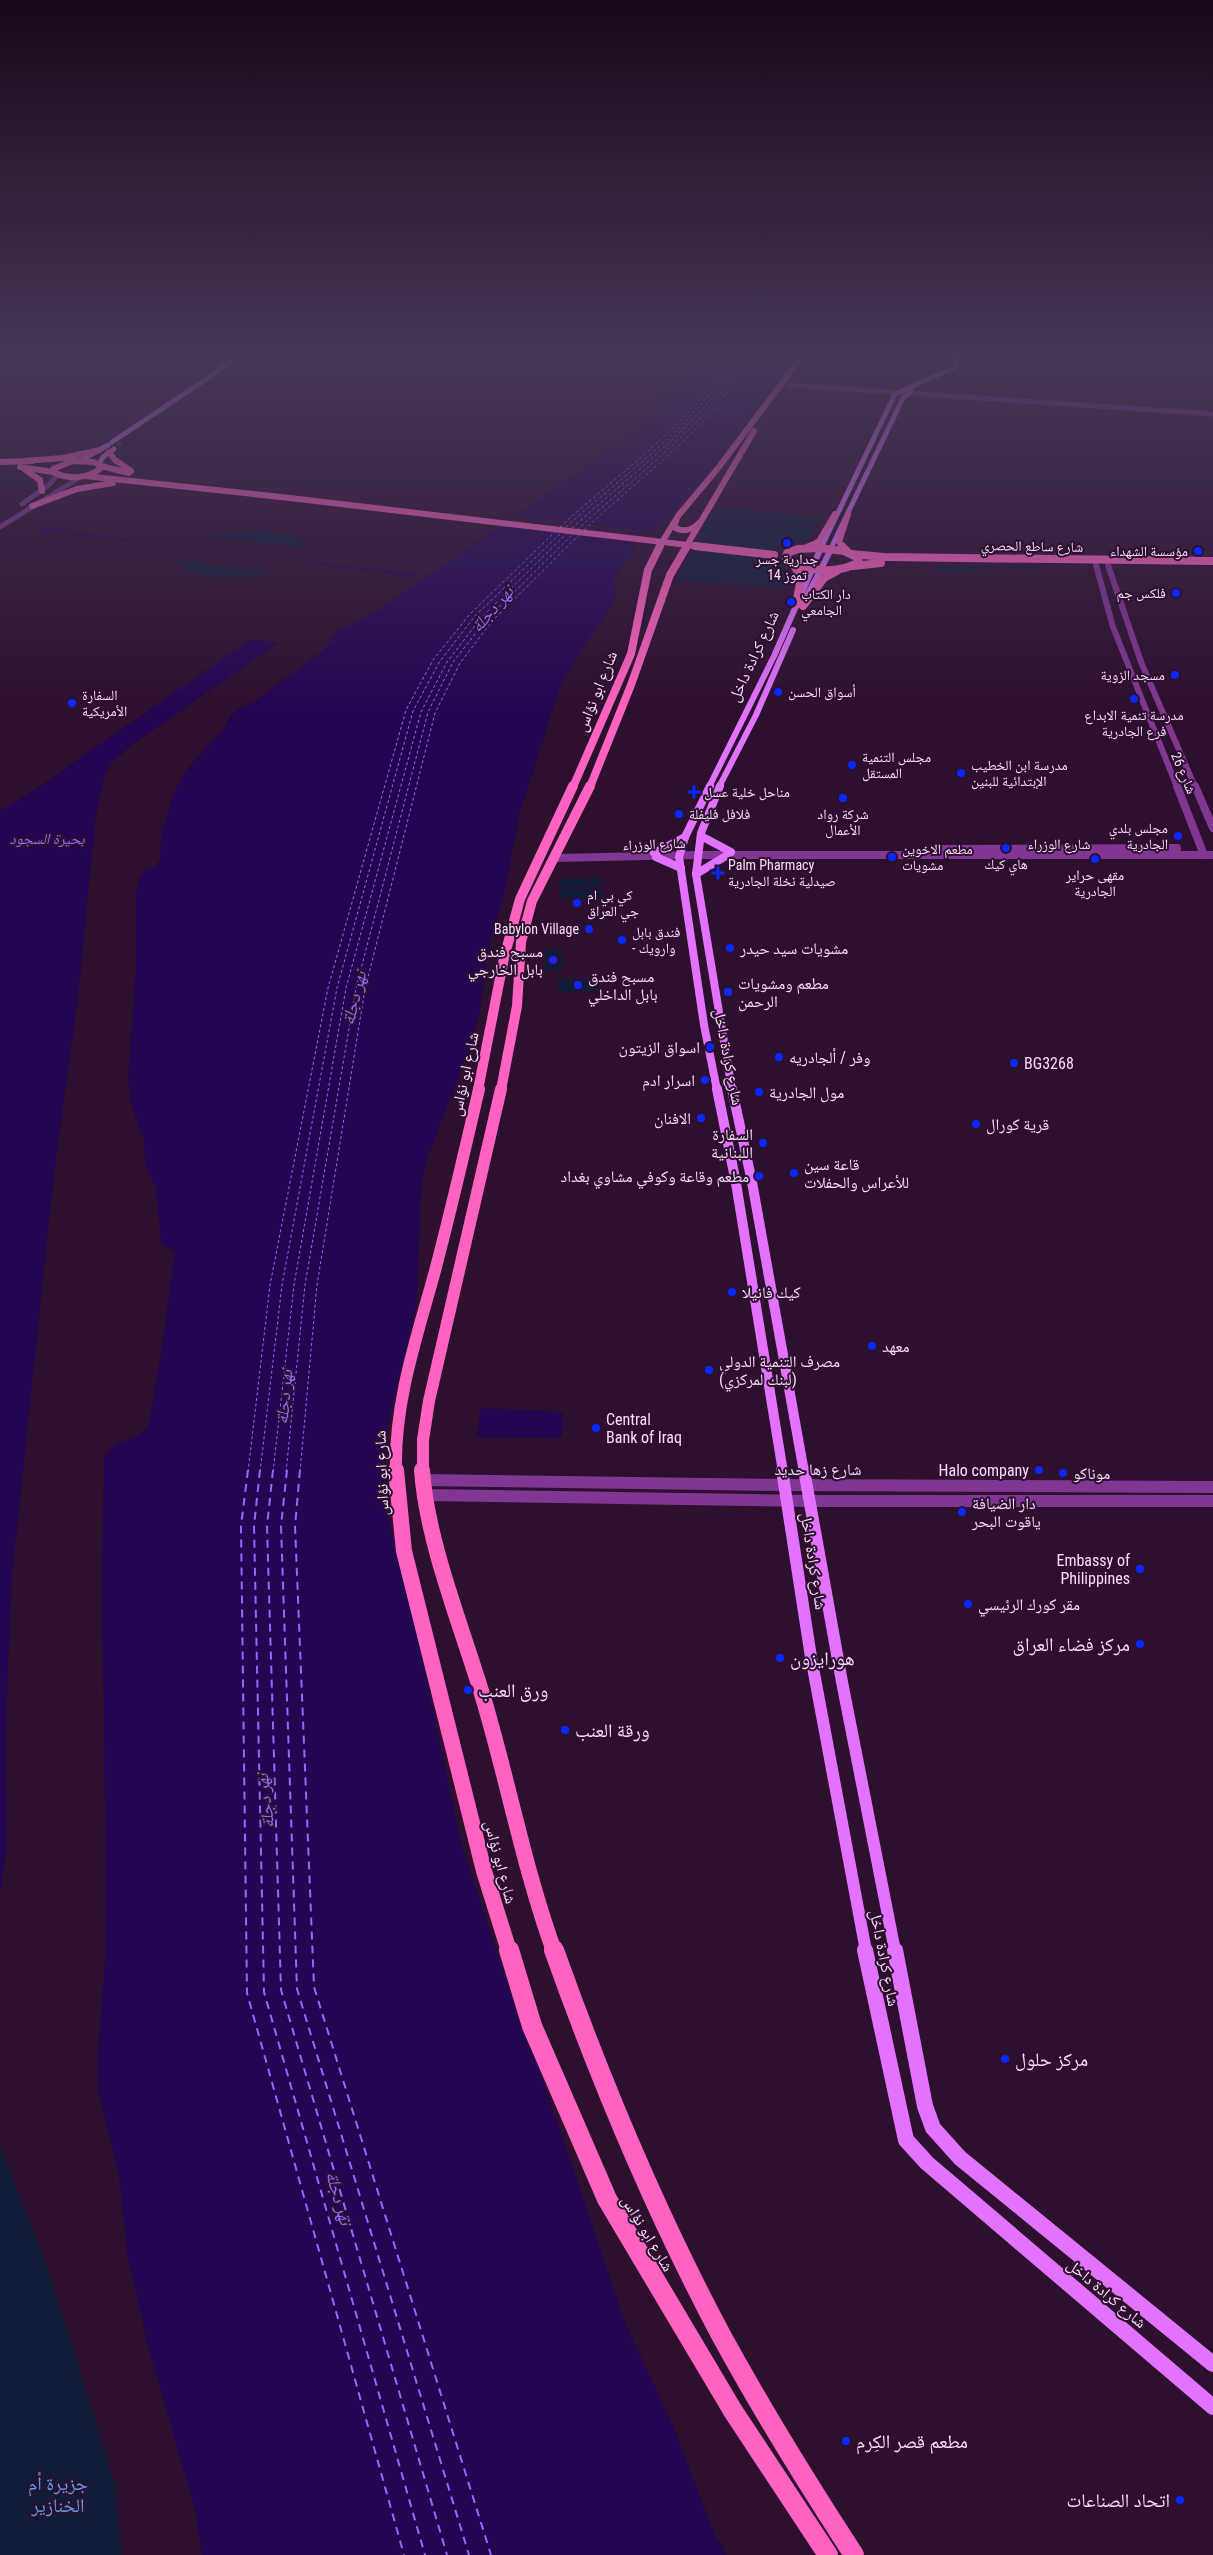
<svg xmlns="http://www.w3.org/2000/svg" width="1213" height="2555" font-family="'Roboto Condensed','Noto Naskh Arabic',sans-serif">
<rect width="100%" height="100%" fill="#2d0f2e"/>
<g fill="#111c39">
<polygon points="714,507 823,517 806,541 776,548 768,558 793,573 787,588 677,581"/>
<path d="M 237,531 C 257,530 295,528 306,548 L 206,536 Z"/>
<path d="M 178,560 L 275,572 C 252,578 191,584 178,560 Z"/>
<polygon points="938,566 945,566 946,570 946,566 965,566 966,569 967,566 1039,567 1039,570 981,567 975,569 985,570 984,573 930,572 938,570"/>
<polygon points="600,878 601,886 560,888 559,879"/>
<polygon points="601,888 604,898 560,899 560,889"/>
<polygon points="562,949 563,970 544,970 545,950"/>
<polygon points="598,978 598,991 558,992 558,979"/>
<polygon points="0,2145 47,2266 116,2487 122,2555 0,2555"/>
</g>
<g fill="#240551">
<path d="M 687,355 L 801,355 L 792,362 L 769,397 L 738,427 L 734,437 L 711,470 L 661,525 L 635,542 L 634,552 L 614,578 L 616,598 L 583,647 L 560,687 L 520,812 L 503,900 L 491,937 L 480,1009 L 472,1043 L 428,1156 L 421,1187 L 417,1302 L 385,1436 L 385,1473 L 387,1512 L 407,1589 L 462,1845 L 505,1978 L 554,2112 L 626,2325 L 671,2421 L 717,2540 L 720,2539 L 726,2555 L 202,2555 L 195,2510 L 150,2353 L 128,2259 L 119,2176 L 98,2089 L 98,2052 L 105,1960 L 106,1870 L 102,1590 L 104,1457 C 113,1436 138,1446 149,1423 L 161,1354 L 175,1251 L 161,1244 L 156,1188 L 145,1166 L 144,1140 L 132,1107 L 128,1077 L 136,967 L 136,892 L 139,877 L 143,872 L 155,867 L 160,860 L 161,836 L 174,793 L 184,773 L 225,726 L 232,713 L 256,700 L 323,651 L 339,630 L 380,609 L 632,434 L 684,368 Z"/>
<polygon points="46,526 64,531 134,540 131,542 60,533 35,533"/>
<polygon points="314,562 390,571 416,571 408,578 386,573 311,564"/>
<polygon points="251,639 278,643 129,747 111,764 104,777 96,815 78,998 54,1174 12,1576 5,1742 7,1843 0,1896 0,811 37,788"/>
<polygon points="484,1408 560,1412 563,1413 562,1435 559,1438 480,1437 477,1436 480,1409"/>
</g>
<g fill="#2d0f2e">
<polygon points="510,515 654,532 651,534 507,517"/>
<polygon points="506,518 649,535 642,540 499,523"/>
</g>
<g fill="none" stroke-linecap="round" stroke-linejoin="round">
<g stroke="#8e6aff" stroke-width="1" stroke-dasharray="3 2.5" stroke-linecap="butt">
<path d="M 560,527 C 620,472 689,426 732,355"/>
<path d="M 566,527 C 627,472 695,426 737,355"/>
<path d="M 572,528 C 632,473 700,426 742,355"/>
<path d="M 577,530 C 637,474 705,428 747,355"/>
<path d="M 584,530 C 644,474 711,427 753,355"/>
<polyline points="248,1472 270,1285 328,988 406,710 433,660 469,615 556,531"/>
<polyline points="260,1472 282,1285 337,988 413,711 440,661 475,616 562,532"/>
<polyline points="273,1472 294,1285 346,988 421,712 447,662 481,618 567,533"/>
<polyline points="286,1472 305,1285 356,988 428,712 453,662 487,619 572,535"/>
<polyline points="300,1472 317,1285 365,989 435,713 460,663 493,620 579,535"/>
</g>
<g stroke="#8e6aff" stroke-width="2" stroke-dasharray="8 6" stroke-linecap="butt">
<polyline points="248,1470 241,1526 247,1993 404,2555"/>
<polyline points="260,1470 254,1526 264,1992 425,2555"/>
<polyline points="273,1470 267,1526 281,1990 447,2555"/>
<polyline points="287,1470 281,1526 297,1989 469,2555"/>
<polyline points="300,1470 295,1526 314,1987 491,2555"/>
</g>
<polyline stroke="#4c2e4d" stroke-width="5" stroke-dasharray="5 2.5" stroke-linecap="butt" points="117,446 121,443"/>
<g stroke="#803692" stroke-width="5">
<polyline points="789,385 1213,414"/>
<polyline points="22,504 50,484 57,475"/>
<polyline points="0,527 82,476"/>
</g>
<g stroke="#803692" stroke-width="6">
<polyline points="1096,565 1113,627 1177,787"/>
<polyline points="1108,565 1141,662 1195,787"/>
</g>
<g stroke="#803692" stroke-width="8">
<polyline points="1177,786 1204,855"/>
<polyline points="1195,786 1213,828"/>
<polyline points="939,849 1177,848"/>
<polyline points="554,858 695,855 1213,855"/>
</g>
<g stroke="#803692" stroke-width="12">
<polyline points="423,1480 785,1485 1213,1487"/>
<polyline points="425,1495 810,1501 1213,1501"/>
</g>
<g stroke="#e373ff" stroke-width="5">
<polyline points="112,442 217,372 237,355"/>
<polyline points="80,461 108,445"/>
<polyline points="99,464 103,457 114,449"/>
<polyline points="822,546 895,394 955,367 957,364 953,355"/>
<polyline points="832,546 903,398 911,391"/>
</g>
<g stroke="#e373ff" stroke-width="6">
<polyline points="813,566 820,550"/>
<polyline points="822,567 830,551"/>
<polyline points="807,596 819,573"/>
<polyline points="709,787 774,656 811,572"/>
<polyline points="719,787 756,715 793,630"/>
</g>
<g stroke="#e373ff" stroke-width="8">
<polyline points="710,786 685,837 679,857 704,1025 717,1090"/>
<polyline points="720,786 701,833 696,874 732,1090"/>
<polyline points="701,836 731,852"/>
<polyline points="654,853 685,837"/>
<polyline points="656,857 681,868"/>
<polyline points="696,874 726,856"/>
</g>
<g stroke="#e373ff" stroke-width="10">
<polyline points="717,1089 736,1183 783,1472"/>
<polyline points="732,1089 752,1182 804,1472"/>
</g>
<g stroke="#e373ff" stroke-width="12">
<polyline points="782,1470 811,1657 866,1951"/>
<polyline points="804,1470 842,1682 895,1951"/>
</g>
<g stroke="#e373ff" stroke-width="16">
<polyline points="865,1950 906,2140 927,2163 1213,2407"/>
<polyline points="895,1950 925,2106 933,2128 960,2158 1213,2364"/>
</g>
<g stroke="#ff63c1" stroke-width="6">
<polyline points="109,452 115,460 131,471"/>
<polyline points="24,461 63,458 100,450"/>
<path d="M 73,461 L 94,462 L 102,467 C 89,479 69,480 53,472 L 53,469 Z"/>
<polyline points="0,462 32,461"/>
<polyline points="101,466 129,473"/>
<polyline points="20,467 53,472"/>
<polyline points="24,469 40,480 42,491"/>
<polyline points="85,476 290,498"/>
<polyline points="32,506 77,489 113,483"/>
<path d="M 677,518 L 674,527 C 683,533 692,530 699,523"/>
<polyline points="659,547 678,516 719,467 803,355"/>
<polyline points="686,547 754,431"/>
<polyline points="809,547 819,541 835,514"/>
<polyline points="843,547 839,542 848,514"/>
</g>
<g stroke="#ff63c1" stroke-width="8">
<polyline points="842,546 848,552"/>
<polyline points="807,548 811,546"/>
<path d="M 819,548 L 844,551 L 858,558 L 859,562 C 839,574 805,573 786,558 L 787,553 L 798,549 Z"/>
<polyline points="851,554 884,557 1213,561"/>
<polyline points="793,564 801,577 796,605"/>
<polyline points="853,566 881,563"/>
<polyline points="803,606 824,578 837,571"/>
<polyline points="573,787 631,654 648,570 660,546"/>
<polyline points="590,787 631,685 670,575 687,546"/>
</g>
<g stroke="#ff63c1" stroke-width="10">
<polyline points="478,1090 504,958 520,899 573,786"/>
<polyline points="501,1090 517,1006 521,942 532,901 590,786"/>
</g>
<g stroke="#ff63c1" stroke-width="12">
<path d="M 396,1472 C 394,1402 417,1337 435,1271 C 451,1210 465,1150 479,1089"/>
<polyline points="423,1472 423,1440 429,1401 501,1089"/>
</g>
<g stroke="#ff63c1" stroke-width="16">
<polyline points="396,1470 404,1551 484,1871 509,1951"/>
<path d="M 422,1470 C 427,1544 464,1632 485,1704 C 509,1786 525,1871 554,1951"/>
</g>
<g stroke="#ff63c1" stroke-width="20">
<polyline points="509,1950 532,2026 607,2199 733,2411 828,2555"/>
<path d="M 554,1950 C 601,2082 655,2211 721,2335 C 762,2410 807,2483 854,2555"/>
</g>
<polyline stroke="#ff63c1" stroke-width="6" points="290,498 705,547"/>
<polyline stroke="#ff63c1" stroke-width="8" points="695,546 774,555"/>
</g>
<linearGradient id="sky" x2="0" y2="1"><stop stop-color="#190819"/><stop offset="0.5" stop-color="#463757"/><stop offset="1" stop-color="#463757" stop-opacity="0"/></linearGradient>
<rect width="1213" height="713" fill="url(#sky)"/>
<g fill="#0828ff" stroke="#2d0f2e" stroke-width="2">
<circle cx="787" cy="543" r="5"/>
<circle cx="1198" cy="551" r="5"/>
<circle cx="1176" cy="593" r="5"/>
<circle cx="791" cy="602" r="5"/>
<circle cx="1175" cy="675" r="5"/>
<circle cx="778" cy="692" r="5"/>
<circle cx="1134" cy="699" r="5"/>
<circle cx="72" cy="703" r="5"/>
<circle cx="852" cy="765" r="5"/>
<circle cx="961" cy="773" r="5"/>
<path d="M691.5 784.5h5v5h5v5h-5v5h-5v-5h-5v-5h5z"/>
<circle cx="843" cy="798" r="5"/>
<circle cx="679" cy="814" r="5"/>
<circle cx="1178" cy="836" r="5"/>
<circle cx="1006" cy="848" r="5"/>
<circle cx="892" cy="857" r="5"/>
<circle cx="1095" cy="859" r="5"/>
<path d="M715.5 865.5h5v5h5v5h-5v5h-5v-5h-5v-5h5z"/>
<circle cx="577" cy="903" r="5"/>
<circle cx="589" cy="929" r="5"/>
<circle cx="622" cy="940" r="5"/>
<circle cx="730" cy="948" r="5"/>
<circle cx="553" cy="960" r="5"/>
<circle cx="578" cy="985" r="5"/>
<circle cx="728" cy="992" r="5"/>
<circle cx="710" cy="1047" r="5"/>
<circle cx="779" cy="1057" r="5"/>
<circle cx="1014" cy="1063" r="5"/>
<circle cx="705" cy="1080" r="5"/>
<circle cx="759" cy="1092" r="5"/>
<circle cx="701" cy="1118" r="5"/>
<circle cx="976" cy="1124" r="5"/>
<circle cx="763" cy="1143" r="5"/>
<circle cx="794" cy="1173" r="5"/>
<circle cx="759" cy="1176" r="5"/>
<circle cx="732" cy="1292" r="5"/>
<circle cx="872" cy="1346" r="5"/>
<circle cx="709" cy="1370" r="5"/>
<circle cx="596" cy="1428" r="5"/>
<circle cx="1039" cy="1470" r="5"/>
<circle cx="1063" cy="1473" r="5"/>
<circle cx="962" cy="1512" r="5"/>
<circle cx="1140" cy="1569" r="5"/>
<circle cx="968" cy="1604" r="5"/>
<circle cx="1140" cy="1644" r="5"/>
<circle cx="780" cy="1658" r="5"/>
<circle cx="468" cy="1690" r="5"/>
<circle cx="565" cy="1730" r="5"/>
<circle cx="1005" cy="2059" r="5"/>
<circle cx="846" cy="2441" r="5"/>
<circle cx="1180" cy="2500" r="5"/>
</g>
<g text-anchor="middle" stroke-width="4" stroke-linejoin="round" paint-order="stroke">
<g font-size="14" fill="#fbdcff" stroke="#2d0f2e">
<text transform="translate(1032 546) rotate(1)" y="5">شارع ساطع الحصري</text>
<text transform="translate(1184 773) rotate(67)" y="5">شارع 26</text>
<text transform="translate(654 844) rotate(-2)" y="5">شارع الوزراء</text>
<text x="1059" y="849">شارع الوزراء</text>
</g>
<g font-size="14" fill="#fbdcff" stroke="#2d0f2e" text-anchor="start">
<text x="1188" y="556" text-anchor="end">مؤسسة الشهداء</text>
<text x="787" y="564" text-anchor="middle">جدارية جسر<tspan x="787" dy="16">14 تموز</tspan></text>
<text x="1166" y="598" text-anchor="end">فلكس جم</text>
<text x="801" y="599">دار الكتاب<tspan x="801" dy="16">الجامعي</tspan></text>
<text x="1165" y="680" text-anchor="end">مسجد الزوية</text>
<text x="788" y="697">أسواق الحسن</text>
<text x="82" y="700">السفارة<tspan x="82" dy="16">الأمريكية</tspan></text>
<text x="1134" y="720" text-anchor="middle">مدرسة تنمية الابداع<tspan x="1134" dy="16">فرع الجادرية</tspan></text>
<text x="862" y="762">مجلس التنمية<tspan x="862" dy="16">المستقل</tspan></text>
<text x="971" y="770">مدرسة ابن الخطيب<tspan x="971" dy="16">الإبتدائية للبنين</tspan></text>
<text x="704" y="797">مناحل خلية عسل</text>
<text x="689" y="819">فلافل فليفلة</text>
<text x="843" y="819" text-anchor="middle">شركة رواد<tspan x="843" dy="16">الأعمال</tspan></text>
<text x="1168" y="833" text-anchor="end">مجلس بلدي<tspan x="1168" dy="16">الجادرية</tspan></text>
<text x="902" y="854">مطعم الاخوين<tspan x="902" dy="16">مشويات</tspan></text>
<text x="1006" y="869" text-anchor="middle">هاي كيك</text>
<text x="728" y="870">Palm Pharmacy<tspan x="728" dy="16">صيدلية نخلة الجادرية</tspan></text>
<text x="1095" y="880" text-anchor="middle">مقهى حراير<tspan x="1095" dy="16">الجادرية</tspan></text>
<text x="587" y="900">كي بي ام<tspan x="587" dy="16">جي العراق</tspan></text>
<text x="579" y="934" text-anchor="end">Babylon Village</text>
<text x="632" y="937">فندق بابل<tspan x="632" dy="16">- وارويك</tspan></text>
</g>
<g font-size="15" font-style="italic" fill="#8e6aff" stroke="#2d0f2e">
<text x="47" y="844">بحيرة السجود</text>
</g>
<g font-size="16" fill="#fbdcff" stroke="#2d0f2e">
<text transform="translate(753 656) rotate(-65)" y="6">شارع كرادة داخل</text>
<text transform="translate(596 691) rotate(-68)" y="6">شارع ابو نؤاس</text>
<text transform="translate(729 1057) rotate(79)" y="6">شارع كرادة داخل</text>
<text transform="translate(464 1074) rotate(-78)" y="6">شارع ابو نؤاس</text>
<text x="818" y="1475">شارع زها حديد</text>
<text transform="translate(381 1473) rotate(-92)" y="6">شارع ابو نؤاس</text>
<text transform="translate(814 1561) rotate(81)" y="6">شارع كرادة داخل</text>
<text transform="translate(501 1862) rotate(75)" y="6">شارع ابو نؤاس</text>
<text transform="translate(885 1958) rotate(79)" y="6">شارع كرادة داخل</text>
<text transform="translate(648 2233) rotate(59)" y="6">شارع ابو نؤاس</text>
<text transform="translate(1107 2293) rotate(40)" y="6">شارع كرادة داخل</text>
</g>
<g font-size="16" fill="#fbdcff" stroke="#2d0f2e" text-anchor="start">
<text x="740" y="954">مشويات سيد حيدر</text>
<text x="543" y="957" text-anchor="end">مسبح فندق<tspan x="543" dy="18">بابل الخارجي</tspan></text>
<text x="588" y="982">مسبح فندق<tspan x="588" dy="18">بابل الداخلي</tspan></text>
<text x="738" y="989">مطعم ومشويات<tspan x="738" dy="18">الرحمن</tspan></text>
<text x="700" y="1053" text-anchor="end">اسواق الزيتون</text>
<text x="789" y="1063">وفر / ألجادريه</text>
<text x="1024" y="1069">BG3268</text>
<text x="695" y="1086" text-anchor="end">اسرار ادم</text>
<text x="769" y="1098">مول الجادرية</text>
<text x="691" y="1124" text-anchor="end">الافنان</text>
<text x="986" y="1130">قرية كورال</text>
<text x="753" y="1140" text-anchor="end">السفارة<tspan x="753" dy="18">اللبنانية</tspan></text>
<text x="804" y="1170">قاعة سين<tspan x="804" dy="18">للأعراس والحفلات</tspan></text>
<text x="749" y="1182" text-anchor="end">مطعم وقاعة وكوفي مشاوي بغداد</text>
<text x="742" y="1298">كيك فانيلا</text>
<text x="882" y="1352">معهد</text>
<text x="719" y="1367">مصرف التنمية الدولي<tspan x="719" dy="18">(لبنك لمركزي)</tspan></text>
<text x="606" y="1425">Central<tspan x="606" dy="18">Bank of Iraq</tspan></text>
<text x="1029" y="1476" text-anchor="end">Halo company</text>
<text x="1073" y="1479">موناكو</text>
<text x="972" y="1509">دار الضيافة<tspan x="972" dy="18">ياقوت البحر</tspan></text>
<text x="1130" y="1566" text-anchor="end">Embassy of<tspan x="1130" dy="18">Philippines</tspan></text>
<text x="978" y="1610">مقر كورك الرئيسي</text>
</g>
<g font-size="18" font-style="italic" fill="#8e6aff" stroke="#2d0f2e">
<text transform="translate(492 609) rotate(-49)" y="6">نهر دجلة</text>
<text transform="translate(354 998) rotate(-76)" y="6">نهر دجلة</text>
<text transform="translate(284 1397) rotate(-85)" y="6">نهر دجلة</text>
<text transform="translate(265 1801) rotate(-97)" y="6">نهر دجلة</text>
<text transform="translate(339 2198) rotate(74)" y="6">نهر دجلة</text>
</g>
<g font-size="19" fill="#fbdcff" stroke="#2d0f2e" text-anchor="start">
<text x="1130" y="1651" text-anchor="end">مركز فضاء العراق</text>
<text x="790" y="1665">هورايزون</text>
<text x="478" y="1697">ورق العنب</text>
<text x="575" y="1737">ورقة العنب</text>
<text x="1015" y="2066">مركز حلول</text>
<text x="856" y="2448">مطعم قصر الكِرم</text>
<text x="1170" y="2507" text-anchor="end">اتحاد الصناعات</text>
</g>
<g font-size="19" fill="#5ba0ec" stroke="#2d0f2e">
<text x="58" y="2490">جزيرة أم<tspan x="58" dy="22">الخنازير</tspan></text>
</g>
</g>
</svg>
